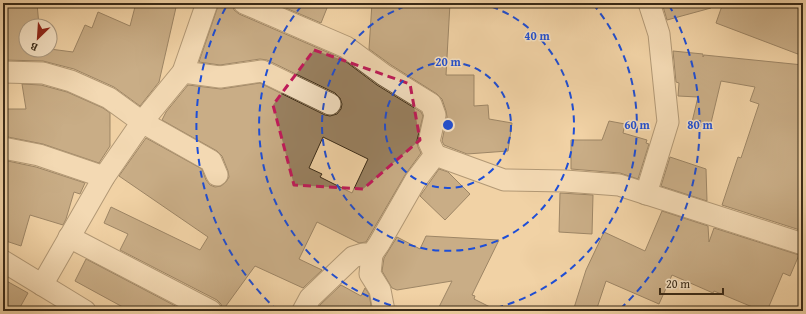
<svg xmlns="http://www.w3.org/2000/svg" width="806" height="314" font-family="'Gentium Book Plus',serif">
<rect width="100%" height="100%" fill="#f1d2a5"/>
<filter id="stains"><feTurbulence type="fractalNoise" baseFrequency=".005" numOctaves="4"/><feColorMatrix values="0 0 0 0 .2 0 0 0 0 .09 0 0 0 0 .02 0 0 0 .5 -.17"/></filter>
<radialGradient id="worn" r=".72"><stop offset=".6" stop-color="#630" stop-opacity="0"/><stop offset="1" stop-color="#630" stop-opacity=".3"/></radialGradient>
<g fill="#998161" stroke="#392a17" fill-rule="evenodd">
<polygon points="3,3 37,3 39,26 26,26 26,50 50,50 50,49 73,52 85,25 92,28 98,12 130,26 136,3 177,3 159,82 140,106 114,87 74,69 43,61 3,60"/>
<path d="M 219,3 L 232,3 L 234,10 L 239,14 L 341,58 L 377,85 L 421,112 L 423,116 L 417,140 L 418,147 L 421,153 L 405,175 L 366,242 L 359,243 L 317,222 L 299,259 L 322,270 L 303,288 L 255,266 L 223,310 L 221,304 L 217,300 L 120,250 L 128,234 L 104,223 L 111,207 L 200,250 L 208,237 L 119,176 L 146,138 L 202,169 L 206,180 L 210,185 L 215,187 L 221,186 L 226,182 L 229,177 L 228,171 L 222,156 L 217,151 L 162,120 L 166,112 L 188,85 L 221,89 L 260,83 L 325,115 L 330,116 L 337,114 L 341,109 L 342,104 L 340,98 L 335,93 L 267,60 L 260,59 L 220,65 L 199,62 ZM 323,137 L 368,159 L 352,193 L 320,177 L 322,174 L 309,168 Z"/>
<polygon points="274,3 329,3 321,23"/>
<polygon points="372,3 450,3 446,75 474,75 474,106 488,105 489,119 512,123 508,151 467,154 444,145 442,141 447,117 446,111 442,99 437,94 391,65 369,49"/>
<polygon points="662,3 710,3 711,8 667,20"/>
<polygon points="723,3 803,3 803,56 716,23"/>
<polygon points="673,51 703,54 703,57 704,55 803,65 803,231 722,205 738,157 741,158 759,104 750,101 755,87 721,81 710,127 692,122 698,97 678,96 679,83 676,82"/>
<polygon points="22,84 41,85 67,92 103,108 110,113 110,146 99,163 43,144 3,136 3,109 26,109"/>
<polygon points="609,121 625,124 623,133 647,140 646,143 649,144 638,179 620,173 571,169 571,140 602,140"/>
<polygon points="670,157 706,169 707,201 661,186"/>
<polygon points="3,160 36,167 85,183 80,194 74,192 66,219 63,225 30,215 21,246 3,240"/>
<polygon points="439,169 448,172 470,194 445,220 420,196"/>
<polygon points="560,193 593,195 592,234 559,232"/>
<polygon points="662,211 708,226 709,242 714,228 799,255 790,276 783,273 767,311 762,311 714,291 713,293 672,275 659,304 606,281 596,311 573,311 586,270 604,232 645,251"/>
<polygon points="426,236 499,240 472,295 475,296 474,299 498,311 437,311 452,281 397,290 392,288 382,271 384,258 397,237 420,249"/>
<polygon points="86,259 185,311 130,311 75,281"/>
<polygon points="3,279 28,293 18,311 3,311"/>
<polygon points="341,285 361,296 365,288 369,294 372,311 317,311 320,305"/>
</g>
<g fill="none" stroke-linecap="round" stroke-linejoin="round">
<g stroke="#67543a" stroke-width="23">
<g id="street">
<polyline points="244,3 346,47 384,75 431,104 435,115 429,142 435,155"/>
<polyline points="3,72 43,73 71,81 109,98 142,122 211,161 217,175"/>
<polyline points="183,72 220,77 262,71 330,104"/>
<polyline points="3,148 39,155 104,177"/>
<polyline points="646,194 668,122 659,34 649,3"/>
<polyline points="69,237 211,311"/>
<polyline points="372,254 370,274 380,290 384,311"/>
<polyline points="3,261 85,311"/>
<polyline points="42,285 104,177 142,122 183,72 207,3"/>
<polyline points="303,311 310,298 353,257 363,254 372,254 379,244 415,181 435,155 504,180 565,181 619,185 803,244"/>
</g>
</g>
<use href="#street" stroke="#f6e2c4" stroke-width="21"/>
</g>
<path d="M0 0H806V314H0ZM 314,50 L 410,84 L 420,140 L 363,189 L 294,185 L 273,105 Z" fill="#f1d2a5" fill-opacity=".55" fill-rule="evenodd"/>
<path fill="none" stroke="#c2185b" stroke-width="3" stroke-dasharray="8 5" stroke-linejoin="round" d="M 314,50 L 410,84 L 420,140 L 363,189 L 294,185 L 273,105 Z"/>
<g fill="none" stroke="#1d4ed8" stroke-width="2" stroke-dasharray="7 5">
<circle cx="448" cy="125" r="63"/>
<path d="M480 3A126 126 0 1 1 416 3"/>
<path d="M414 311A189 189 0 0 1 303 4M593 4A189 189 0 0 1 482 311"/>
<path d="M278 311A252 252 0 0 1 227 5M669 5A252 252 0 0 1 618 311"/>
</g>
<circle cx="448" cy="125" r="6" fill="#1d4ed8" stroke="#f6e2c4" stroke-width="2"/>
<g font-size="12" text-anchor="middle" font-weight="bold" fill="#1d4ed8" stroke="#f6e2c4" stroke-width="3" stroke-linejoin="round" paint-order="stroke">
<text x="537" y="40">40 m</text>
<text x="448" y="66">20 m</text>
<text x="637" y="129">60 m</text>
<text x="700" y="129">80 m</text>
</g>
<rect width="806" height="314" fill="none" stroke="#f1d2a5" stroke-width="16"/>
<rect x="4" y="4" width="798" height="306" fill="none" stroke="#392a17" stroke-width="2"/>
<rect x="8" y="8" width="790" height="298" fill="none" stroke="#392a17"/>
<g transform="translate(38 38) rotate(205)"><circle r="19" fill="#f6e2c4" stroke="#aa987f"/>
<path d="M0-3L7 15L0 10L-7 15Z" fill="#8f2418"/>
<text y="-6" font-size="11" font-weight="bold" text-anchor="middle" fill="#392a17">B</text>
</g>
<path d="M660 288v6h63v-6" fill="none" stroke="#392a17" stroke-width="2"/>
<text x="666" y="288" font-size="12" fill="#392a17" stroke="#f6e2c4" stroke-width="3" paint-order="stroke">20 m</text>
<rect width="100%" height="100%" filter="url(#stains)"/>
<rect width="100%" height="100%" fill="url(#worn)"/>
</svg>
